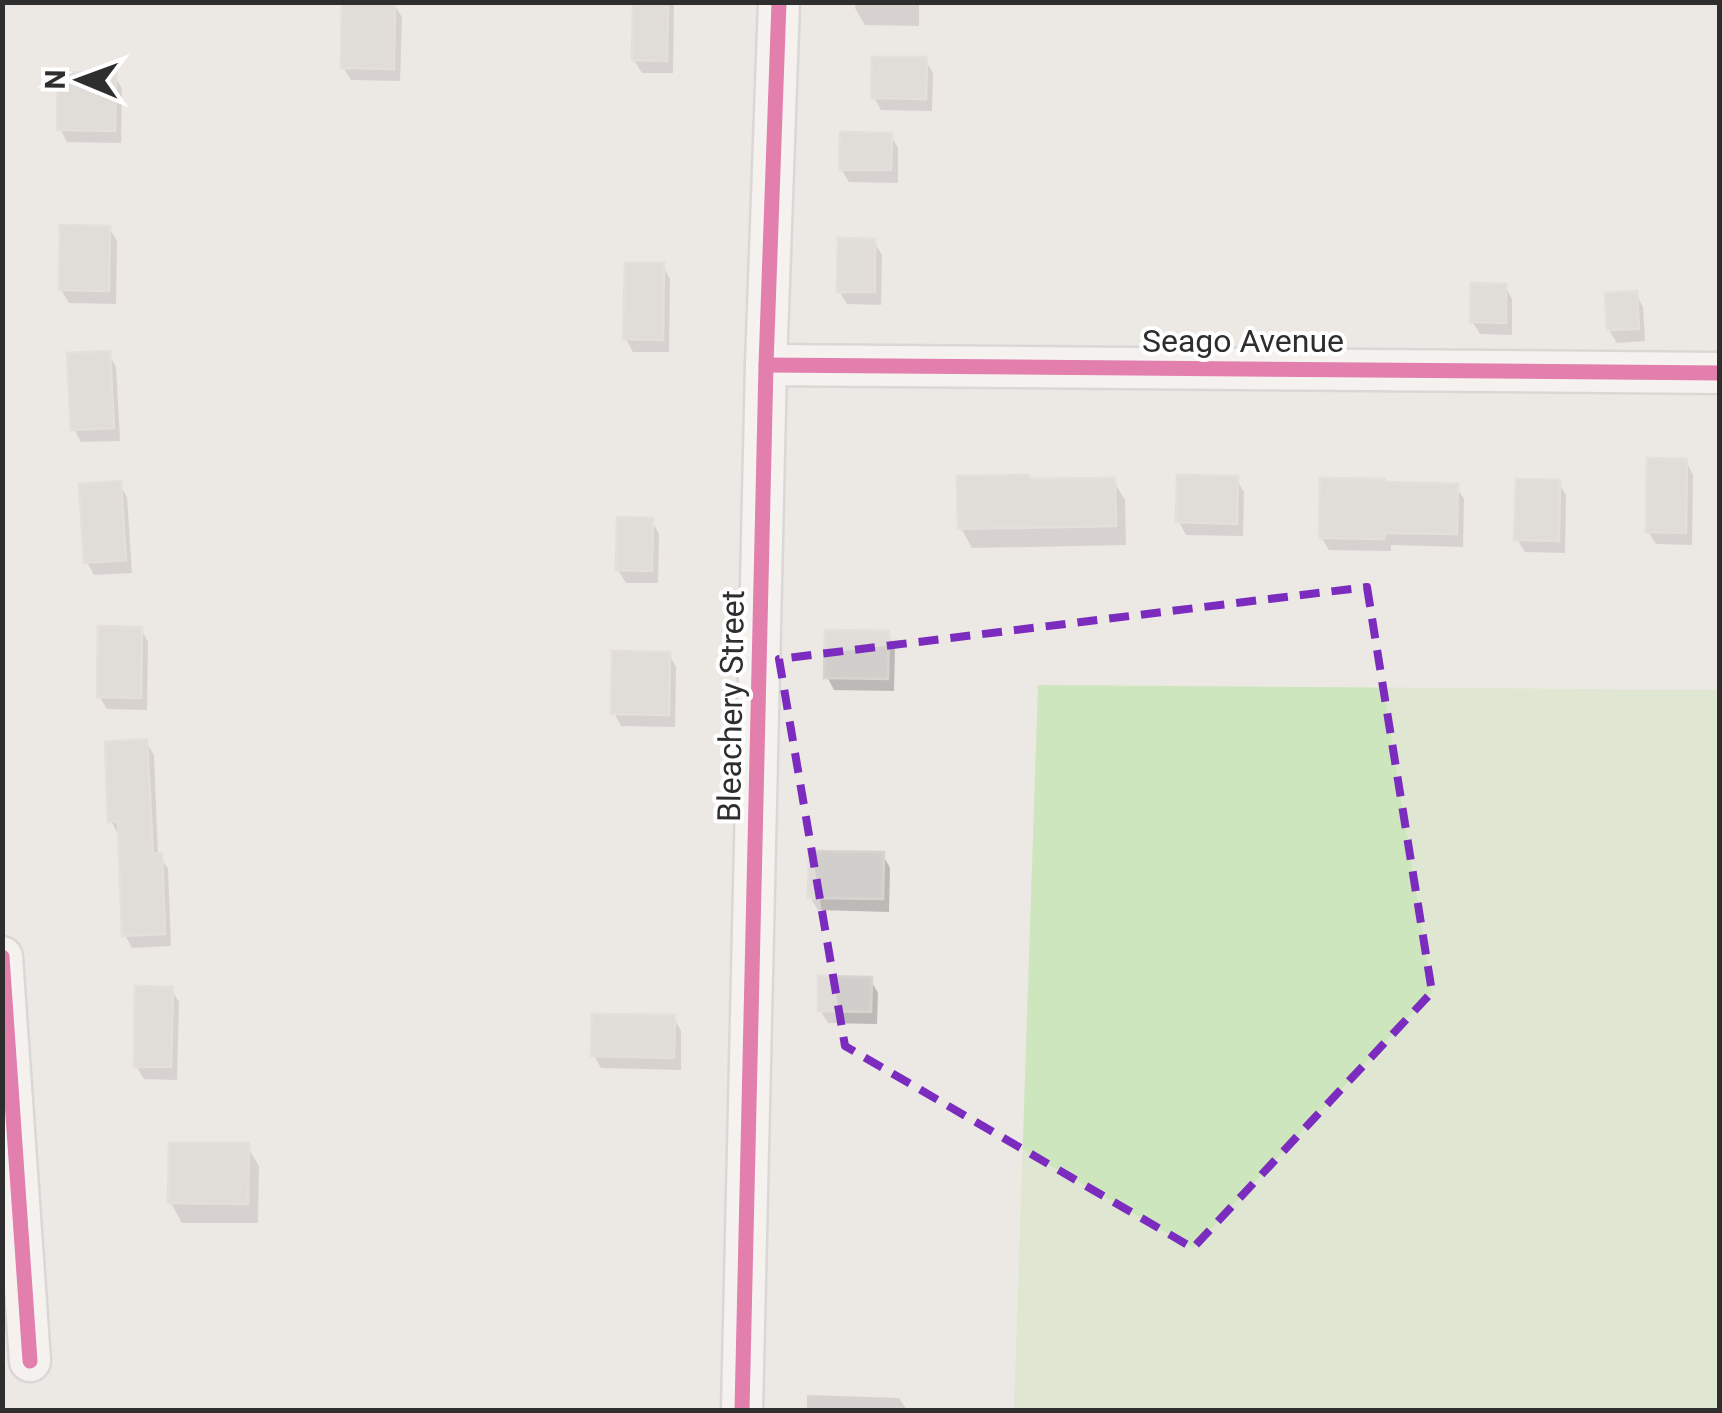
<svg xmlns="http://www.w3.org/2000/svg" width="1722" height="1413" font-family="Roboto,sans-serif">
<rect width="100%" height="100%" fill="#ece8e4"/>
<polygon fill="#cee6be" points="1038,685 1719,690 1719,1410 1014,1410"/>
<g fill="#0003">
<polygon points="635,2 674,2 673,73 642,73 634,60"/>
<polygon points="856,2 919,2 919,26 865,25 855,8"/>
<polygon points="394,4 402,17 400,81 351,80 343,67"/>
<polygon points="925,60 933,73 932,111 881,110 874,97"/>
<polygon points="115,76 122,89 121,143 67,142 60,129"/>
<polygon points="891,135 898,148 898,183 849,182 841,169"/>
<polygon points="109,228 117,241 116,304 69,303 61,290"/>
<polygon points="874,242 882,255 881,305 847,304 839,291"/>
<polygon points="663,266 670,279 669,352 633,352 626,339"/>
<polygon points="1505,286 1512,299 1512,335 1480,334 1472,321"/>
<polygon points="1636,294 1643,307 1645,341 1617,343 1609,330"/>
<polygon points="109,354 116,367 120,441 81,442 74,429"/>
<polygon points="1686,461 1693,475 1692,545 1656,544 1648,531"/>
<polygon points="1236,479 1244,492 1243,536 1186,535 1179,522"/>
<polygon points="1113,480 1125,500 1126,545 972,548 961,528 1030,482"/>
<polygon points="1558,482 1566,495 1565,553 1525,552 1517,539"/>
<polygon points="119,484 127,497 132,573 94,575 87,562"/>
<polygon points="1386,485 1456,486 1464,499 1463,547 1391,545 1391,551 1329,550 1321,537"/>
<polygon points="652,521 659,534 658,583 626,583 618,570"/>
<polygon points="141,629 148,642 147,710 107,709 99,696"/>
<polygon points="888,634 895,647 894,691 834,690 827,677"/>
<polygon points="669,654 676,667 675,727 621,726 614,713"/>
<polygon points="146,742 154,755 158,856 160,856 168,869 171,946 132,948 125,935 121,834 118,834 111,821"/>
<polygon points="883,855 890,868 889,912 818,910 810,897"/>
<polygon points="870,979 878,993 877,1024 828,1023 820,1010"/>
<polygon points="171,989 179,1002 177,1080 144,1079 136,1066"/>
<polygon points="674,1018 681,1031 681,1070 601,1068 594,1055"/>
<polygon points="247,1146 259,1166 258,1223 182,1223 171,1203"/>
<polygon points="807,1395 899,1398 907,1410 807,1410"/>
</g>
<g fill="#d1cecb" stroke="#d7d4d0" stroke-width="2.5">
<polygon points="342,2 395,2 394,69 341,68"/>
<polygon points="633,2 668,2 667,61 632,60"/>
<polygon points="872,57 927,57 926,99 871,98"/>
<polygon points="58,72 116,73 115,131 57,130"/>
<polygon points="840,132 892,133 891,170 839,170"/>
<polygon points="60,225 110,226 109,291 59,290"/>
<polygon points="838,238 875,239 875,292 837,292"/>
<polygon points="625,263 664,263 663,340 623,339"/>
<polygon points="1471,283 1506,284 1506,323 1470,322"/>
<polygon points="1637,291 1639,329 1607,330 1605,293"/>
<polygon points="110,351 114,428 71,430 67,353"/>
<polygon points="1647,458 1687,459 1686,533 1646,532"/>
<polygon points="1029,475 1030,479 1115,478 1116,526 958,529 957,476"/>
<polygon points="1177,475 1238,476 1237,524 1176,522"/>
<polygon points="1320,478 1385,479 1385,482 1458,484 1457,534 1385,533 1384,539 1319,538"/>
<polygon points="1516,479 1560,480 1559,541 1514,540"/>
<polygon points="121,481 126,560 84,563 79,484"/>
<polygon points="617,517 653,518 652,571 616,570"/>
<polygon points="98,626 142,627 141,698 97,697"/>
<polygon points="825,630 889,631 888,679 824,678"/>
<polygon points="612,651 670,652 669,715 611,714"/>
<polygon points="147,739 153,854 162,853 165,934 122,936 118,821 108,822 105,742"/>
<polygon points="809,851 884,852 883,899 808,898"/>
<polygon points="818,976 872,977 871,1012 818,1011"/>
<polygon points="135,986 173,987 171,1067 134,1067"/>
<polygon points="592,1014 675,1015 674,1058 591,1056"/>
<polygon points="169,1143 249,1143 248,1204 168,1203"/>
</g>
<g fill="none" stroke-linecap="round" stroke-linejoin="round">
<g stroke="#c5c4c5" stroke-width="45">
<g id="minor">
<polyline points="766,365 1720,373"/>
<polyline points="2,957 30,1361"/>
<polyline points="742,1410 766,365 779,2"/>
</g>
</g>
<use href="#minor" stroke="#fcfcfb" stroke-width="40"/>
<g stroke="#fff" stroke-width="21">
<g id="cycleway">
<polyline points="766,365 1720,373"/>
<polyline points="2,957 30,1361"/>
<polyline points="742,1410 766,365 779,2"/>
</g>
</g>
<use href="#cycleway" stroke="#d6006c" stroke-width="15"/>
</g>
<path d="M0 0H1722V1413H0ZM 1367,587 L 1432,992 L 1193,1248 L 845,1046 L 779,659 Z" fill="#ece8e4" fill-opacity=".55" fill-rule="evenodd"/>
<path fill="none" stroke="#7b2cbf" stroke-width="8" stroke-dasharray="20 12" stroke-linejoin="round" d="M 1367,587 L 1432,992 L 1193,1248 L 845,1046 L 779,659 Z"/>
<g text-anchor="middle" stroke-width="8" stroke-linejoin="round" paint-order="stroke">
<g font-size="32" fill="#2e2e2e" stroke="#fff">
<text x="1243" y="352">Seago Avenue</text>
<text transform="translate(731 706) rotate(-89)" y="11">Bleachery Street</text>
</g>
</g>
<rect width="1722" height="1413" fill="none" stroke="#2e2e2e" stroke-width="10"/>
<g transform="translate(80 80) rotate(271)" stroke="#ffffff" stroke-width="8" paint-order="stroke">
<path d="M0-8L18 38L0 25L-18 38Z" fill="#2e2e2e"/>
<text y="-15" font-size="28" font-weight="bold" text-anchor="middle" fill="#2e2e2e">N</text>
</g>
</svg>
